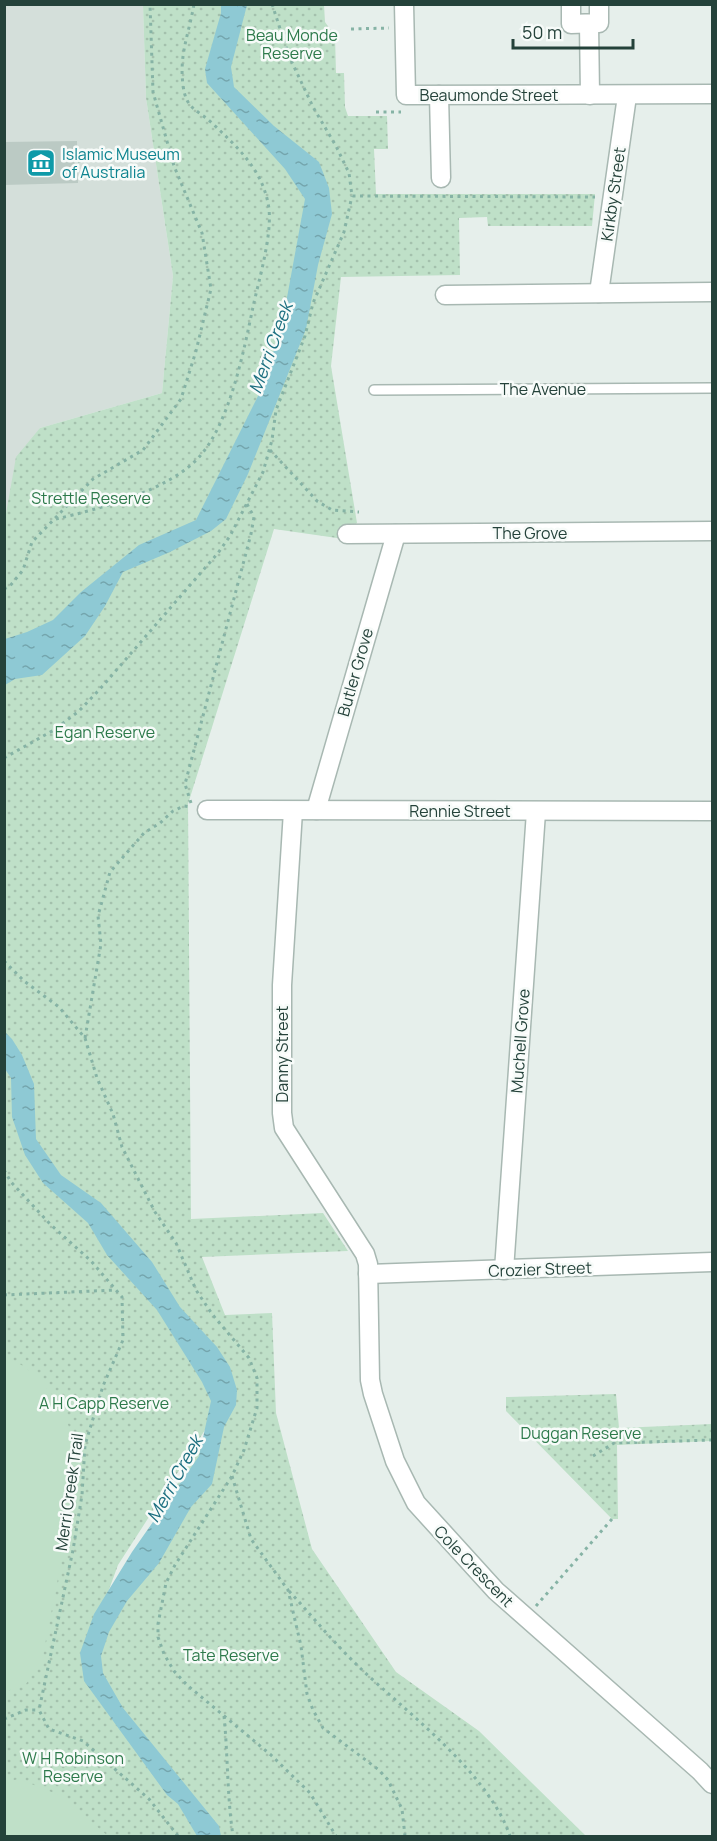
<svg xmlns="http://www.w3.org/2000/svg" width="717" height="1841" font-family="Manrope,sans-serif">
<defs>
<pattern id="park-dots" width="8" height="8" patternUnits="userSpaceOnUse" patternTransform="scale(1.5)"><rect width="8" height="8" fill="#bfe0c8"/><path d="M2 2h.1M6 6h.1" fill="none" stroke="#a4c1ad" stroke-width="1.8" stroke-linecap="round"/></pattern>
<pattern id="water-ripples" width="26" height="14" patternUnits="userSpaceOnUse" patternTransform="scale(1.5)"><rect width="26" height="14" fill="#8ec9d4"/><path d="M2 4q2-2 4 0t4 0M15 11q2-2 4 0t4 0" fill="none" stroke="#74a5ad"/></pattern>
</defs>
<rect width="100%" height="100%" fill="#e6efeb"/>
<polygon fill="#d4dfda" points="5,5 143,5 146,98 173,276 162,393 40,428 5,525"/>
<g fill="url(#park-dots)" fill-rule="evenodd">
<path d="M 143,5 L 324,5 L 325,22 L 335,36 L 336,73 L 344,73 L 345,107 L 348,116 L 387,116 L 388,149 L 374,149 L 376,194 L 595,194 L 592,226 L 488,226 L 487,217 L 459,218 L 460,275 L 341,277 L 331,366 L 357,523 L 337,538 L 274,529 L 188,804 L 191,1219 L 323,1213 L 348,1251 L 202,1257 L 225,1315 L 272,1313 L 276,1413 L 312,1549 L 396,1672 L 479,1731 L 586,1836 L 5,1836 L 4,525 L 16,457 L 40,428 L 162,393 L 173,276 L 146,98 ZM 214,1416 L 215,1417 L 92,1636 L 118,1565 Z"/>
<polygon points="616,1394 619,1428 712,1424 712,1441 617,1445 618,1519 612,1519 506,1411 506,1397"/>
</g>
<g fill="#bfe0c8">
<polygon points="5,1356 25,1367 42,1382 59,1403 79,1451 77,1481 42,1660 26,1684 5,1692"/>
<polygon points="19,1779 59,1795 108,1836 5,1836 5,1782"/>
</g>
<g fill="url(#water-ripples)">
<polygon points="221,5 247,5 231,67 234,87 274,126 319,162 329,188 332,214 318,265 306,329 248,474 226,519 211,531 170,552 123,572 105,606 85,636 42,675 15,679 5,685 5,639 27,632 53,620 81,592 139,545 196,520 261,390 282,325 305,199 285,169 207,83 205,69 221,13"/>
<polygon points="5,1032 12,1039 22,1055 34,1084 36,1139 61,1175 101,1203 152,1262 180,1307 217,1347 230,1367 237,1390 236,1405 224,1427 212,1484 191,1507 159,1563 127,1601 109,1632 101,1656 103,1673 123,1708 219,1826 221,1836 197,1836 178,1804 167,1795 84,1681 80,1653 94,1614 132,1552 199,1456 211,1401 202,1382 157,1310 107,1255 88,1223 43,1183 25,1155 12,1117 11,1078 5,1069"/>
</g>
<polygon fill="#bbcac4" points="77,141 78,183 4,185 4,142"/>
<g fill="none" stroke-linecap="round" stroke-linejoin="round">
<g stroke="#a8b8b2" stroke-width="12">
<polyline id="service" points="374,390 712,388"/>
</g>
<g stroke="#a8b8b2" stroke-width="21">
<g id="minor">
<polyline points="404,4 406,95 712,94"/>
<polyline points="571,4 571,24 599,23 599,4"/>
<polyline points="589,24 590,95"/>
<polyline points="439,95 441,178"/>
<polyline points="599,293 627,96"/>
<polyline points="445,295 712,292"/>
<polyline points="347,534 712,531"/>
<polyline points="207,810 712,811"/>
<polyline points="316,810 396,534"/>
<polyline points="293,811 282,985 282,1113 284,1128 365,1254 368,1264 370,1380 373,1394 395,1461 416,1503 496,1591 700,1771 712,1784"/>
<polyline points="504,1270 536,812"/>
<polyline points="368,1274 712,1262"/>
</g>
</g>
<g stroke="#86b3a5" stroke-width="3" stroke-dasharray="3 4.5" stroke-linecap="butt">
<polyline points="272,4 289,56 313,107 336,146 349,173 352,196 595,197"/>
<polyline points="351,29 389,28"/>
<polyline points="376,112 401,112"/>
<polyline points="78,161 171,157"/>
<polyline points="270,450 317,501 332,510 359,512"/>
<path d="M 56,519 C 99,509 171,490 200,456 C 230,422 244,350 253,307 C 259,279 274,230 268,203 C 261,168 237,147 212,123 C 197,109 186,110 183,85 C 179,54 189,34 194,4"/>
<polyline points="4,589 10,586 23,570 32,542 93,479 143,450 181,399 196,351 211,289 202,233 174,166 153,92 150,4"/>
<polyline points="4,758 54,730 79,711 100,689 218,553 230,536 263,472 272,440 276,410 305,336 313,303 344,232 352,196"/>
<polyline points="191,803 185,784 251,534 254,517 247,504"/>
<polyline points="4,961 24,981 59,1007 85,1038 97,1078 113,1114 122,1147 155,1212 176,1243 196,1290 212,1314 249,1358 257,1378 257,1408 244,1450 232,1476 175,1565 166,1583 158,1624 158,1637 164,1654 174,1671 187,1685 271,1755 310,1793 336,1836"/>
<polyline points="85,1038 101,944 98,916 110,872 144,833 160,823 173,811 184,806 191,807"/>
<polyline points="4,1170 11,1182 50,1224 91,1261 122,1297 123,1340 103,1386 85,1445 82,1495 73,1550 39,1710 49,1729 83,1741 149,1799 178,1836"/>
<polyline points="4,1295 116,1290"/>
<polyline points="593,1456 614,1443 712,1440"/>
<polyline points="232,1476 251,1539 288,1590 301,1646 307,1694 313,1710 323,1728 379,1770 388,1780 402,1809 405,1836"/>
<path d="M 289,1591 C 312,1616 334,1643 358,1666 C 407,1713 488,1772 510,1836"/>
<polyline points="536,1606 612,1519"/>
<path d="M 224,1716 C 228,1756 227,1796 233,1836"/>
<polyline points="4,1719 26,1710 39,1710"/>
</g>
<use href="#service" stroke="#fff" stroke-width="9"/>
<use href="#minor" stroke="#fff" stroke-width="18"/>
</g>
<defs>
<g id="museum-square" transform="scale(1.5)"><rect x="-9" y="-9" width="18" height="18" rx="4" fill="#0f9aa8" stroke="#f7fbf9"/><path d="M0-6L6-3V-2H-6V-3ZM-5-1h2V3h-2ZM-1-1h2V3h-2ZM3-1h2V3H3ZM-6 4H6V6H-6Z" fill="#fff"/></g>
</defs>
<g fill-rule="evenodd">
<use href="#museum-square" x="41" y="163"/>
</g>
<g text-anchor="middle" stroke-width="5" stroke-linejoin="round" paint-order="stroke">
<g font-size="16" fill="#2d7a4b" stroke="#f7fbf9">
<text x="292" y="41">Beau Monde<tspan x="292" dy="18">Reserve</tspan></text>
<text x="91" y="504">Strettle Reserve</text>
<text x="105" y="738">Egan Reserve</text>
<text x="104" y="1409">A H Capp Reserve</text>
<text x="581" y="1439">Duggan Reserve</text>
<text x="231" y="1661">Tate Reserve</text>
<text x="73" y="1764">W H Robinson<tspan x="73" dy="18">Reserve</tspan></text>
</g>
<g font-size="16" fill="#24423a" stroke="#f7fbf9">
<text x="489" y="101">Beaumonde Street</text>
<text transform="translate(613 194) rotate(-82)" y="6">Kirkby Street</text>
<text x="543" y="395">The Avenue</text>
<text x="530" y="539">The Grove</text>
<text transform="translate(355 672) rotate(-74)" y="6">Butler Grove</text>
<text x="460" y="817">Rennie Street</text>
<text transform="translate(520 1041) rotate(-86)" y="6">Muchell Grove</text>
<text transform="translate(282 1054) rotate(-90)" y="6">Danny Street</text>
<text transform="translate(540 1269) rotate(-2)" y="6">Crozier Street</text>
<text transform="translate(69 1492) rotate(-82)" y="6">Merri Creek Trail</text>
<text transform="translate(474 1566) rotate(46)" y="6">Cole Crescent</text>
</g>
<g font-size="16" fill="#0d838f" stroke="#f7fbf9" text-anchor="start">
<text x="62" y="160">Islamic Museum<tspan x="62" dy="18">of Australia</tspan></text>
</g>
<g font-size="18" font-style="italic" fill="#1c6f80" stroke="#f7fbf9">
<text transform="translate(271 348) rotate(-70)" y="6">Merri Creek</text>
<text transform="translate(175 1479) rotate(-61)" y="6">Merri Creek</text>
</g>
</g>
<rect width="717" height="1841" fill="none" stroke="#24423a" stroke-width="12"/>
<path d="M513 39v9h120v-9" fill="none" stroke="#24423a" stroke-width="3"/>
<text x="522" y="39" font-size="18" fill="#24423a" stroke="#f7fbf9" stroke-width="4.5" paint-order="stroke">50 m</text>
</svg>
